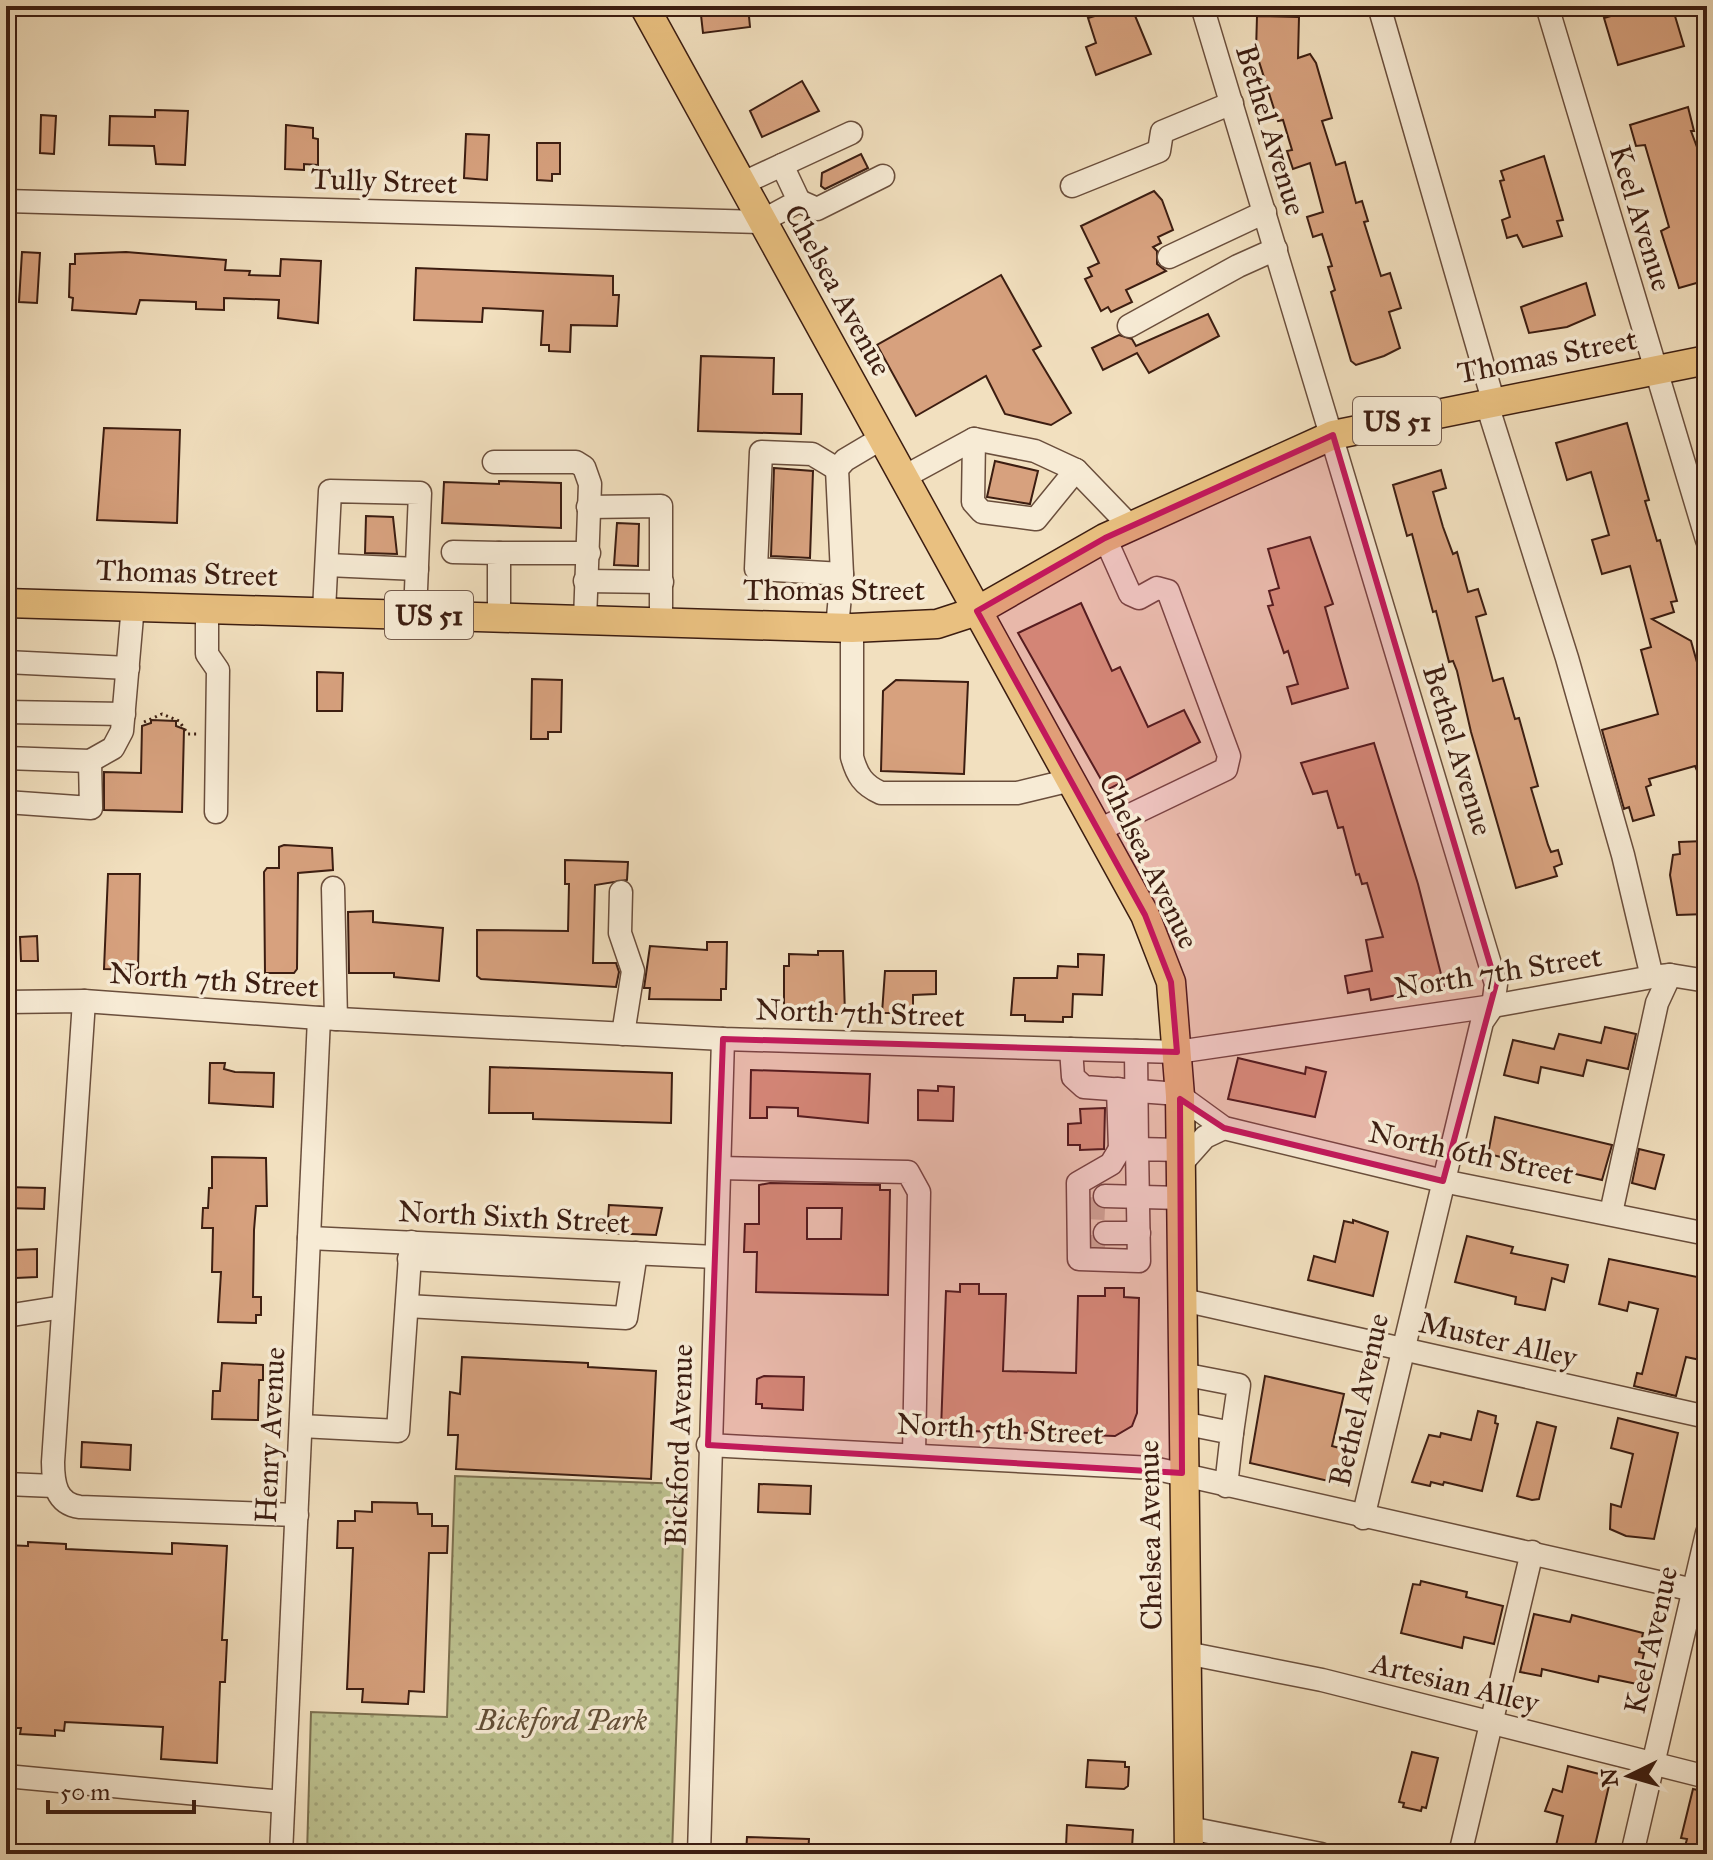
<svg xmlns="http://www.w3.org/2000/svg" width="1713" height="1860" font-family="'IM FELL Great Primer',serif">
<defs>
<pattern id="grass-dots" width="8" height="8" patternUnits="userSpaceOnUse" patternTransform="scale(2)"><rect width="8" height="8" fill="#bdc290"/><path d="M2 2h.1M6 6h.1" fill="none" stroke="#a3a67b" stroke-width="1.8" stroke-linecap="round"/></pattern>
</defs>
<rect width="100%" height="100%" fill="#f2e0bf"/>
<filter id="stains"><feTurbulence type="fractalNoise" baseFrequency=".0025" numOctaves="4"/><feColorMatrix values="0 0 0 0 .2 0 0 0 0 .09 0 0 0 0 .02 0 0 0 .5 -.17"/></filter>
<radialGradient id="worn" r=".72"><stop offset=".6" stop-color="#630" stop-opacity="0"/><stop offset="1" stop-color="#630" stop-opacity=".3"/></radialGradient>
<polygon fill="url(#grass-dots)" stroke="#7c7050" stroke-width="2" points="455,1476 685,1484 672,1854 307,1854 311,1712 447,1717"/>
<g fill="#d7a17e" stroke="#3c1d11" stroke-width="2" fill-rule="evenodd">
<polygon points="700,6 748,6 750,27 703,33"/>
<polygon points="1095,6 1131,6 1151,54 1096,75 1086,47 1096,43 1088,18 1098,15"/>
<polygon points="1645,6 1672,6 1684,46 1618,65 1604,18"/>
<polygon points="1257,16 1299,17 1298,58 1310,54 1316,63 1332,118 1322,121 1336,165 1345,162 1356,203 1362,201 1368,221 1364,222 1381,276 1390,273 1401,308 1389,312 1400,348 1384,356 1356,365 1351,361 1331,292 1335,290 1328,267 1332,266 1322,234 1313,237 1307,217 1323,212 1310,163 1293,169 1287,151 1292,150 1283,120 1278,121 1275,112 1256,52"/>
<polygon points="802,81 819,111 762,137 750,111"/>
<polygon points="1688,107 1694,131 1691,131 1707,174 1707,198 1701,200 1707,218 1707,241 1701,243 1707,280 1679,288 1661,231 1669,227 1645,145 1636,146 1630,125"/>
<polygon points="155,110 188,111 185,165 156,164 154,146 109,145 110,116 155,117"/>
<polygon points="41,115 56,116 54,154 40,153"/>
<polygon points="286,125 313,128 313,138 318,139 318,165 304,164 304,170 285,169"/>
<polygon points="466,134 489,135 487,180 464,178"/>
<polygon points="537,143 560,143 560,174 552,174 552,181 537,180"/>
<polygon points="861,154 868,168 825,189 821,186 822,173"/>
<polygon points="1544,156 1563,220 1557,221 1562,236 1523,247 1517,235 1507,238 1502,220 1510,217 1500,181 1504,180 1501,171"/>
<polygon points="1154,191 1162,200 1173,230 1158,237 1161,243 1153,247 1157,251 1157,264 1166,271 1126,290 1132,302 1111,312 1108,307 1101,311 1085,279 1092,276 1088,268 1099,263 1081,226"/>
<polygon points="22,252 40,253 37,303 19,302"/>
<polygon points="126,252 226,260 225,270 250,271 249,275 280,276 281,259 321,261 318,323 278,318 279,300 224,298 224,310 196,309 196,302 140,300 136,314 72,310 73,298 69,297 70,264 75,264 75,254"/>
<polygon points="416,268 613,276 613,295 619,295 617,326 571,325 570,352 549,351 549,345 541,345 543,311 483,308 482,322 414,320"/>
<polygon points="1001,275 1041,346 1033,350 1071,413 1051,425 1005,414 986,376 916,416 877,345"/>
<polygon points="1586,283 1595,315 1567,327 1529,333 1521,307"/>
<polygon points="1208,314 1219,336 1149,373 1137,353 1103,370 1092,348 1119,335 1132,339 1136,346"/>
<polygon points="701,356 774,358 773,394 802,394 801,434 698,431"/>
<polygon points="1627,423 1649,500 1645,501 1657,541 1660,540 1677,601 1671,602 1674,612 1652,619 1691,641 1707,698 1707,793 1695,766 1649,779 1651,785 1646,787 1654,815 1633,821 1629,807 1624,809 1602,730 1658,714 1641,650 1651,647 1630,566 1602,574 1592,540 1609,535 1591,472 1567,480 1556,443"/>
<polygon points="104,428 180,430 177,523 97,520"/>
<polygon points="995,461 1038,471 1030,504 987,497"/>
<polygon points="774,468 813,471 810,558 771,556"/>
<polygon points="1441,470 1446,488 1433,492 1443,527 1453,554 1457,552 1468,592 1478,589 1486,614 1476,617 1493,681 1503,678 1515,719 1519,718 1538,786 1531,788 1548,845 1551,852 1558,850 1562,864 1554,867 1557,876 1516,888 1471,732 1457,671 1453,661 1449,662 1436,611 1433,612 1412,534 1407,536 1393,485"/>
<polygon points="499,481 561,483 561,528 442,523 444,482 499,484"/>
<polygon points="366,516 393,517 397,554 365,553"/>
<polygon points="617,523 639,524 638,566 614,565"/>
<polygon points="1310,537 1333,604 1325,607 1348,688 1292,704 1287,687 1298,684 1288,651 1284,653 1268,606 1273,605 1269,591 1279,588 1268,549"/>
<polygon points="1081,603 1112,671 1120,667 1148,727 1184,710 1200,742 1107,790 1018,633"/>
<polygon points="317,672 343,673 342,711 317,711"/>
<polygon points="532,679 562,680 561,732 548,732 548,739 531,739"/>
<polygon points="896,680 968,682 964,774 881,771 883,691"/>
<polygon points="151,720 176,721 176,726 184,729 182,812 104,810 104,772 141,773 142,726 151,723"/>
<polygon points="1374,743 1418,884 1444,986 1371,1000 1369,989 1348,993 1345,976 1372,971 1366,940 1383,937 1367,883 1362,884 1359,874 1356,875 1343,827 1338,828 1327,791 1313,794 1301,763"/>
<polygon points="1705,841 1707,914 1677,915 1670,875 1673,855 1680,854 1679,842"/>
<polygon points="284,845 332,848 333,870 298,873 297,969 294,973 265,973 264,872 267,868 279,868 279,847"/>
<polygon points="565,860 628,862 627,880 595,885 593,963 616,963 619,972 616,987 481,979 477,976 477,930 568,931 569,884 565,884"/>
<polygon points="108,874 140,874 138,970 104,969"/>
<polygon points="373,911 373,922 443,928 439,981 394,977 394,973 349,973 348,912"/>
<polygon points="37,936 38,961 21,961 20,937"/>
<polygon points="707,942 727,942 726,989 721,989 721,1000 649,999 650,988 644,988 650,946 707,950"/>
<polygon points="818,951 843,951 845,1014 814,1014 814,1007 784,1007 784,966 789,966 789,954 818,955"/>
<polygon points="1078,954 1104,955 1102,995 1073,994 1072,1017 1063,1017 1063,1022 1025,1021 1025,1015 1011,1015 1014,978 1057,978 1058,966 1078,967"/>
<polygon points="885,971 936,971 936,994 913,995 913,1013 882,1013"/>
<polygon points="1605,1027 1636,1034 1628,1069 1587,1060 1583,1076 1541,1067 1538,1083 1504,1075 1513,1040 1554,1049 1559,1034 1601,1043"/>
<polygon points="1238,1058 1305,1074 1306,1067 1326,1072 1315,1117 1228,1099"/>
<polygon points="210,1063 225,1063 224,1069 235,1072 274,1073 273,1107 209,1103"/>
<polygon points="490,1067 672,1073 671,1123 533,1119 533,1113 489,1113"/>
<polygon points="751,1070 870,1074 868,1123 798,1116 798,1108 767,1107 767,1118 750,1118"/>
<polygon points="938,1086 954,1087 953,1121 918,1120 918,1090 938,1091"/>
<polygon points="1105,1108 1104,1149 1080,1150 1080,1145 1068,1145 1068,1124 1081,1123 1080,1109"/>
<polygon points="1495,1117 1612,1145 1602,1180 1488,1154"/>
<polygon points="1639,1149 1664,1155 1655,1189 1632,1183"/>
<polygon points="212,1157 266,1158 267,1206 256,1206 254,1230 253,1297 261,1297 261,1315 256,1315 256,1323 218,1322 221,1272 212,1272 213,1228 202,1228 203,1208 208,1208 209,1188 212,1188"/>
<path d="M 770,1183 L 880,1185 L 880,1190 L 890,1190 L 888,1295 L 756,1292 L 757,1252 L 744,1252 L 745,1224 L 759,1224 L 759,1185 ZM 807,1208 L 842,1208 L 841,1239 L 807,1239 Z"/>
<polygon points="6,1187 45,1188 44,1209 6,1208"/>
<polygon points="609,1205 662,1208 656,1235 607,1233"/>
<polygon points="1353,1220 1388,1232 1373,1296 1308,1280 1314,1256 1335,1262 1344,1221 1353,1223"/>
<polygon points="1467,1236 1513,1247 1511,1253 1568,1265 1564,1282 1552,1278 1545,1310 1515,1304 1516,1297 1455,1282"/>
<polygon points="37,1249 37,1277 16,1278 15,1250"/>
<polygon points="1609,1259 1707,1279 1705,1361 1686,1357 1676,1396 1634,1386 1637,1373 1642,1374 1658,1309 1629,1302 1627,1311 1599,1304"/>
<polygon points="960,1284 979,1284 979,1294 1006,1294 1003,1371 1076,1373 1078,1296 1105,1296 1105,1288 1124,1288 1124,1297 1139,1298 1137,1413 1132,1426 1115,1436 941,1430 946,1291 960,1292"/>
<polygon points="462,1357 588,1363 588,1367 656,1371 651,1479 456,1469 458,1435 448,1435 450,1392 460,1394"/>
<polygon points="222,1363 263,1365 263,1380 259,1380 258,1420 212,1419 213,1391 220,1391"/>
<polygon points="764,1376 804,1377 803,1410 762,1408 762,1404 756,1404 757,1379"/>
<polygon points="1265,1376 1344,1394 1332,1446 1355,1452 1346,1485 1250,1463"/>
<polygon points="1478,1411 1496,1416 1495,1423 1498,1424 1482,1491 1444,1482 1443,1485 1431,1482 1430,1486 1412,1482 1429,1435 1440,1437 1441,1433 1471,1440"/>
<polygon points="1618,1418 1678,1433 1654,1539 1626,1536 1610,1529 1611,1504 1621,1507 1633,1454 1611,1448"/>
<polygon points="1537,1422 1556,1427 1539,1499 1532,1500 1517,1496"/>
<polygon points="82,1442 131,1445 130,1470 81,1467"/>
<polygon points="759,1484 811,1486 810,1514 758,1512"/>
<polygon points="372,1502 417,1503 418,1514 432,1514 432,1526 448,1526 447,1553 429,1553 424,1692 409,1691 408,1704 362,1702 363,1689 347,1689 353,1548 337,1548 338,1521 355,1521 355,1511 372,1512"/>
<polygon points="28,1542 66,1544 66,1549 172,1554 172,1543 227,1546 222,1640 227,1640 225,1682 220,1682 217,1763 161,1759 163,1727 65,1722 64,1731 55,1730 55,1736 20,1734 21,1728 11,1728 13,1688 6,1688 6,1545 28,1546"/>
<polygon points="1421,1581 1467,1592 1466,1597 1503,1606 1494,1644 1464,1637 1462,1648 1401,1633 1413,1584 1420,1585"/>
<polygon points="1534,1614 1570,1622 1572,1615 1643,1633 1639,1652 1644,1653 1637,1684 1599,1676 1598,1682 1542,1669 1541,1676 1520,1672"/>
<polygon points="1412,1752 1438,1758 1426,1808 1422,1807 1421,1811 1403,1807 1404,1803 1399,1802"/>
<polygon points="1088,1760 1125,1762 1125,1767 1129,1767 1128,1786 1124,1789 1086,1787"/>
<polygon points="1568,1766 1611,1777 1593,1854 1554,1854 1563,1816 1545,1811 1553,1789 1562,1792"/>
<polygon points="1693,1789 1707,1792 1707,1824 1700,1854 1683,1854 1687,1839 1681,1838"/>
<polygon points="1067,1825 1133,1830 1132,1848 1066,1847"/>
<polygon points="747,1837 809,1839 808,1854 746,1854"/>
</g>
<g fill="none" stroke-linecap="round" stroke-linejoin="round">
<g stroke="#ceb99c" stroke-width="22" stroke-dasharray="22 11" stroke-linecap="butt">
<polyline points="1086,1208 1105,1209"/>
<polyline points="1086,1246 1105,1246"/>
</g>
<g stroke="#6a4e3c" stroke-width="25">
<g id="minor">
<polyline points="1202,6 1496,984 1493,1006 1482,1022 1363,1518"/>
<polyline points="1379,6 1493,400"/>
<polyline points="1547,6 1707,540"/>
<polyline points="782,165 851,133"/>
<polyline points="1072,186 1159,151 1162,132 1232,103"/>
<polyline points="6,201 760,222 799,201 782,165 741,184"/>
<polyline points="799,201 817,209 883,176"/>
<polyline points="1169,257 1265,212"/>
<polyline points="1129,326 1238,266 1276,249"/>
<polyline points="1486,401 1567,658 1623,855 1652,977"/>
<polyline points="974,439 973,502 982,512 1036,519 1076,470"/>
<polyline points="494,462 576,462 584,467 590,484 585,620"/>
<polyline points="837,469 812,454 761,452 756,569 842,574"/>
<polyline points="904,477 974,439 1035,451 1076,470 1130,526"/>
<polyline points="588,507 661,506 661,622"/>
<polyline points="453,552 499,553 499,617"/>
<polyline points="499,553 589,553"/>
<polyline points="327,565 417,569"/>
<polyline points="585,581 662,582"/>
<polyline points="207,608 207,654 218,670 216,812"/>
<polyline points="324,611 330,491 420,493 415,614"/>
<polyline points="837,628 842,574 837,469 845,460 882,438"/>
<path d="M 852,628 L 852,757 C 857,775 863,785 881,793 L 1017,793 L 1071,780"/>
<polyline points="6,662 128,668"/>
<polyline points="6,712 124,714"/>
<polyline points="6,758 90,761 113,748 122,731 133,605"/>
<polyline points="6,802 91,808 90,761"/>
<polyline points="1099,830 1226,769 1229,756 1168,591 1157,588 1139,598 1130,594 1105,538"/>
<polyline points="333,888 336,1019"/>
<polyline points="621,892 620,933 633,971 623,1034"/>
<path d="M 84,1001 L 53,1462 C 53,1483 56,1504 80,1507 L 297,1515"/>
<polyline points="6,1002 84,1001 319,1018 723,1039 1177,1052 1493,1006 1652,977 1670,975 1707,981"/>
<polyline points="1071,1049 1073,1077 1084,1087 1179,1094"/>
<polyline points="1118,1089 1120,1149 1137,1149 1136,1051"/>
<polyline points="1180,1096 1224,1128 1443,1181 1707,1234"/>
<polyline points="1120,1149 1111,1164 1078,1183 1079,1259 1139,1261 1137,1149 1181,1150"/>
<polyline points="1181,1164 1205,1137 1224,1128"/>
<polyline points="720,1168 908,1172 919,1192 914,1454"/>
<polyline points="1105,1196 1181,1198"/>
<polyline points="1611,1213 1657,1003 1670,975"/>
<polyline points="1105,1233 1139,1233"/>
<polyline points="309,1238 716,1257"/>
<polyline points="409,1259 632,1271"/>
<polyline points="1183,1300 1707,1417"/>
<polyline points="407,1306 626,1318 636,1253"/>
<polyline points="6,1316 63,1307"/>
<polyline points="1182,1374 1239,1385 1232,1433"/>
<polyline points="1182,1423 1232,1433 1226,1486"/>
<polyline points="301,1426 398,1431 411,1242"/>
<polyline points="708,1445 1153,1468 1707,1593"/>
<polyline points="6,1484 54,1486"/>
<polyline points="1186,1653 1322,1680 1707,1777"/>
<polyline points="6,1776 283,1802"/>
<polyline points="1189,1828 1321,1854"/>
<polyline points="281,1854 319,1018"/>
<polyline points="699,1854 723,1039"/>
<polyline points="1460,1854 1532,1552"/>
<polyline points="1632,1854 1707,1533"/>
</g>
</g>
<g stroke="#3c1d11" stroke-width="31">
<g id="major">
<polyline points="644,6 1145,915 1171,982 1180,1096 1189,1854"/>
<polyline points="6,603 852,628 937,624 977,611 1105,538 1333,435 1707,360"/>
</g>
</g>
<polyline stroke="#3c1d11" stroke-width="3" stroke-dasharray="2 4" stroke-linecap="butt" points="144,722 162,714 179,721 188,734 198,734"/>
<use href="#minor" stroke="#f7ebd5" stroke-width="22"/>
<use href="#major" stroke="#e9c080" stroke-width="28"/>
</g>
<path fill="#c2185b" fill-opacity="0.2" stroke="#c2185b" stroke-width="6" stroke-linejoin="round" d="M 1333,435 L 1496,984 L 1443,1181 L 1224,1128 L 1180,1099 L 1182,1473 L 708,1445 L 723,1039 L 1177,1052 L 1171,982 L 1145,915 L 977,611 L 1105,538 Z"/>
<g text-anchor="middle" stroke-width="7" stroke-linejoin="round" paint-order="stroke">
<g fill="#f7ebd5" stroke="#745b4c" stroke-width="2">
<rect x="1353" y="397" width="88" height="48" rx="6"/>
<rect x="385" y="591" width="88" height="48" rx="6"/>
</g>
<g font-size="28" font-weight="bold" fill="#3c1d11">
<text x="1397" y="431">US 51</text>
<text x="429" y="625">US 51</text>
</g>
<g font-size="30" fill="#3c1d11" stroke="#f7ebd5">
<text transform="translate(1271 130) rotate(73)" y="10">Bethel Avenue</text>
<text transform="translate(384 181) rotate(2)" y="10">Tully Street</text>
<text transform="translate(1641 218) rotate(73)" y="10">Keel Avenue</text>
<text transform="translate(838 290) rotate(61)" y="10">Chelsea Avenue</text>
<text transform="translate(1547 356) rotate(-11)" y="10">Thomas Street</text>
<text transform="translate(187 573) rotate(2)" y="10">Thomas Street</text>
<text x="834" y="600">Thomas Street</text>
<text transform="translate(1458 750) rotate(73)" y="10">Bethel Avenue</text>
<text transform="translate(1149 861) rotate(64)" y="10">Chelsea Avenue</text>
<text transform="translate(1498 972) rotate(-9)" y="10">North 7th Street</text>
<text transform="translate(214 980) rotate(4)" y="10">North 7th Street</text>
<text transform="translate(860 1013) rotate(2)" y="10">North 7th Street</text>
<text transform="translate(1471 1153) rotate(12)" y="10">North 6th Street</text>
<text transform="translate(514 1217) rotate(3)" y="10">North Sixth Street</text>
<text transform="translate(1498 1340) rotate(13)" y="10">Muster Alley</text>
<text transform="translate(1359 1400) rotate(-77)" y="10">Bethel Avenue</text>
<text transform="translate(1000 1429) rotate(3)" y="10">North 5th Street</text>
<text transform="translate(270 1435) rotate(-87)" y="10">Henry Avenue</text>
<text transform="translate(679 1445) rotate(-88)" y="10">Bickford Avenue</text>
<text transform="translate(1150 1535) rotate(-91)" y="10">Chelsea Avenue</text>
<text transform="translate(1651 1640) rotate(-77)" y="10">Keel Avenue</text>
<text transform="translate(1455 1683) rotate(14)" y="10">Artesian Alley</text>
</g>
<g font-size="30" font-style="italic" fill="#634f37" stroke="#f7ebd5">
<text x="562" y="1730">Bickford Park</text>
</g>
</g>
<rect width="1713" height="1860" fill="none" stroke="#f2e0bf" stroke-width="32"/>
<rect x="8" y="8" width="1697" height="1844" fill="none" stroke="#3c1d11" stroke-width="4"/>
<rect x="16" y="16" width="1681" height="1828" fill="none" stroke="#3c1d11" stroke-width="2"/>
<g transform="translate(1629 1776) rotate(265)" stroke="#f7ebd5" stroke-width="6" paint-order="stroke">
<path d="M0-6L14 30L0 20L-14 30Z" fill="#3c1d11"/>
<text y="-12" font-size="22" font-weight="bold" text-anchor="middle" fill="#3c1d11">N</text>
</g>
<path d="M48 1800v12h146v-12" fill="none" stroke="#3c1d11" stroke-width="4"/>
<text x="60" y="1800" font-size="24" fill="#3c1d11" stroke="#f7ebd5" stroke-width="6" paint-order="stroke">50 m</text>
<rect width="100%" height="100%" filter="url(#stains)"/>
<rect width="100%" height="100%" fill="url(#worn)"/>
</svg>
